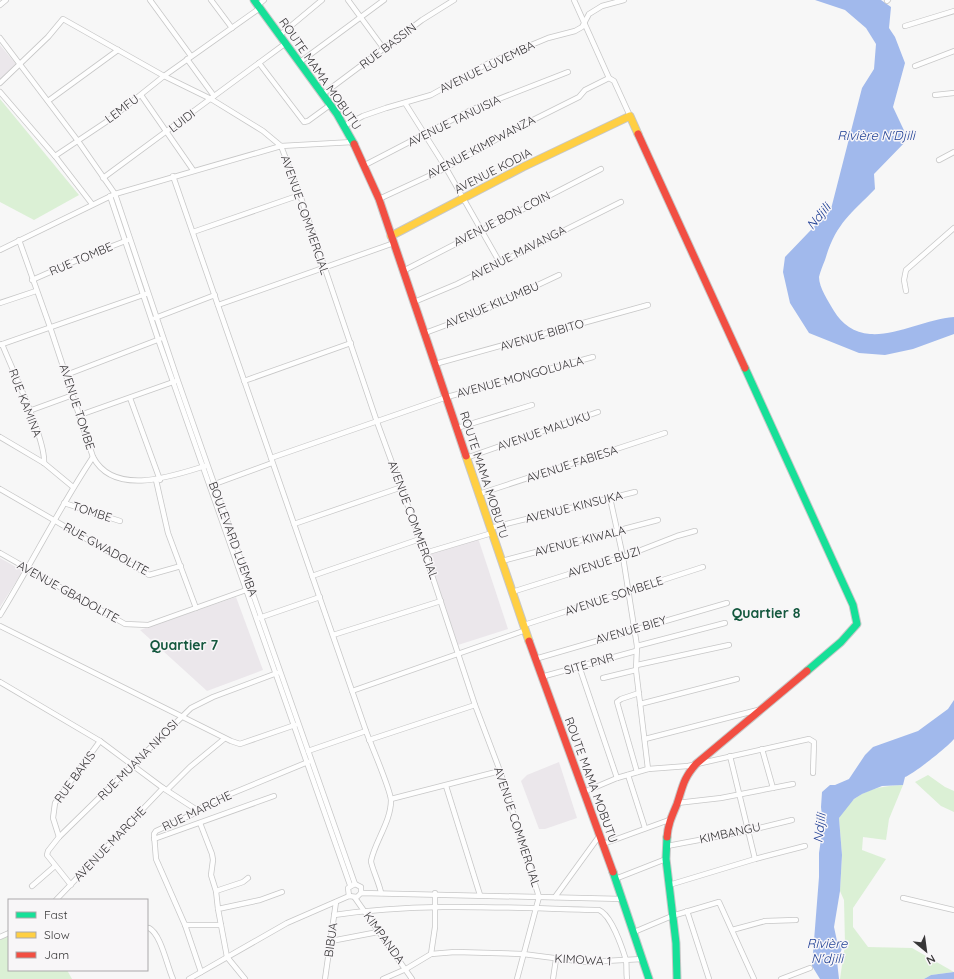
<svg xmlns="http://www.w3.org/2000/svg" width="954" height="979" font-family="Quicksand,sans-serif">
<rect width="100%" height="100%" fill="#f7f7f7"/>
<g fill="#ebe7eb">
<polygon points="0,45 16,64 0,80"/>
<polygon points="478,538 508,629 458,645 428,555"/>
<polygon points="0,558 23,571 0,607"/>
<polygon points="236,597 263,670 207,691 140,630"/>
<polygon points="559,762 577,818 545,829 539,829 521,781 527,775"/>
</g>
<g fill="#dbf0d5">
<polygon points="0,99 79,195 34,220 0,202"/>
<polygon points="928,775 945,787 954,791 954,812 941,806 915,782"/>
<path d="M 903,785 L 889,819 L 886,840 L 863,837 L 862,850 L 886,859 L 853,908 L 853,927 L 868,947 L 912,948 L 954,972 L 931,975 L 924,979 L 840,979 L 845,944 L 844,900 L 840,891 L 842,855 L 839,818 C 853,792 875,786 903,785 Z"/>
<polygon points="9,936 9,970 67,970 72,979 0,979 0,940"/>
</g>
<g fill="#a1b9ec">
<path d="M 815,0 L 881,0 L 891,7 L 889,28 L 895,37 L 905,63 L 893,107 L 908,139 L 874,174 L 875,189 C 850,215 836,223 825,260 C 823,265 820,272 819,277 C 819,288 829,302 834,311 C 842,324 854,333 870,334 C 896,336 927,319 954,317 L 954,334 L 913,349 L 885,355 L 859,353 L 809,333 L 790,303 L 783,272 L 785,257 L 831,209 L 862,88 L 874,69 L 876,44 L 866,28 L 845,10 Z"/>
<path d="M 954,700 L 954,739 C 949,746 912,775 905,777 L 903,785 L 882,786 L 862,794 L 854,799 L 839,818 L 842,855 L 840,891 L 834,927 L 837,941 L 843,946 L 837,961 L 839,979 L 820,979 L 812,966 L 819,877 L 819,853 L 823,826 L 821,807 L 822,792 L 830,785 L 835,785 L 849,779 L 865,755 L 873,747 L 918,731 L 948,709 Z"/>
<polygon points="954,972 954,979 924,979 931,975"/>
</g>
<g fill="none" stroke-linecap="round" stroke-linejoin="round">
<g stroke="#c7c7c7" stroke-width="6">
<g id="street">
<polyline points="150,0 191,56"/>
<polyline points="211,0 232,28"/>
<polyline points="348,0 384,49"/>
<polyline points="574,0 609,78"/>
<polyline points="887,1 888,0"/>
<polyline points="0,5 6,0"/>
<polyline points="258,5 264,0"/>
<polyline points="905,26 954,11"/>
<polyline points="280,35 322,0"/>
<polyline points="0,38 78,141 115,194 178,381 355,884"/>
<polyline points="187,59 214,96"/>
<polyline points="300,62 384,0"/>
<polyline points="259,63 304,122 308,121 330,105"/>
<polyline points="915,66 954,51"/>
<polyline points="0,83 48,37 63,19 164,76 211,99 263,131 281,146 300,195 377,422 420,539 475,705 500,771 539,897 517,979"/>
<polyline points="0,92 55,156 92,204"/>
<polyline points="323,94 422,20 454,0"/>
<polyline points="141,95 193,170"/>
<polyline points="935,95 954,93"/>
<polyline points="48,101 118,50"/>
<polyline points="405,103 446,168 500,263"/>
<polyline points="344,126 363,116 386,108 431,95 487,64 524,48 548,38 575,31 582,27 589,14 602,6 624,0"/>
<polyline points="55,156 109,120 164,76 260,8"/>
<polyline points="939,160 954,152"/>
<polyline points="365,165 473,109 568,72"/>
<path d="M 173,176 L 366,731 C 371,745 390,788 391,800 C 391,822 375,841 371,861 C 371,866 380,885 381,893"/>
<polyline points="103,178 286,43"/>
<polyline points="110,196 158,339 350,885"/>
<polyline points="379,199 446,168 511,131 579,97 585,90 609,78 614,81 630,116"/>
<polyline points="193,232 300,195"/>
<path d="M 19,240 L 50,327 L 93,457 C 114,497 173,476 205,466"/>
<polyline points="0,250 115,194 281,146 353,142"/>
<polyline points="403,271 601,169"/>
<polyline points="32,280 89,255 128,240"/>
<polyline points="906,291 904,280 906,270 954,228"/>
<polyline points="414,302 457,284 621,202"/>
<polyline points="0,303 36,291"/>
<polyline points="218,305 394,243"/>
<polyline points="155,318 215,295"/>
<polyline points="425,333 476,314 559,275"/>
<path d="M 2,344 C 12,369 46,440 44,463"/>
<polyline points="0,345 146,294"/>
<polyline points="435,364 648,305"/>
<polyline points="66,375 160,339"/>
<polyline points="244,381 351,343"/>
<polyline points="130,398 160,480"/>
<polyline points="29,411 73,395"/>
<polyline points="80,415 176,381"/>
<polyline points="457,428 532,405"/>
<polyline points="0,437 44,463 73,487"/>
<polyline points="271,458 447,397 593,357"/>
<polyline points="466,458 598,412"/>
<polyline points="156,480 168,533 196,608"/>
<polyline points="212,485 272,463"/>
<polyline points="0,489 149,575 181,566"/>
<polyline points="479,494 665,433"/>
<polyline points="610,498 623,557 637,646 636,670 648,769"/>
<polyline points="64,503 120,521"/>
<polyline points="294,524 402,487"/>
<polyline points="490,528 635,492"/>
<polyline points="0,553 125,624 148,625 249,589"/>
<polyline points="425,553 492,533"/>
<polyline points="502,561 658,520"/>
<polyline points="312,576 420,539"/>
<polyline points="512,592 623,557 677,536 695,531"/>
<path d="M 0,615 C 32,563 59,508 93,457"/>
<polyline points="259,618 320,597"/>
<polyline points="524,625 703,567"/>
<polyline points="0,626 231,741 240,744 295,725"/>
<polyline points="333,635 441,601"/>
<polyline points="637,646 725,623"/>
<polyline points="535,659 727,603"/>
<polyline points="637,665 729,645"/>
<polyline points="579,666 617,778"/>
<polyline points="541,677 636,651"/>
<polyline points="603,678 636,670"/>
<polyline points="0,682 100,741 163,788 197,810"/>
<polyline points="352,691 526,630"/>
<polyline points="640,704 737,679"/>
<polyline points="645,739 758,710"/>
<polyline points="369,740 475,705"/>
<polyline points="762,749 773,788"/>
<polyline points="308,751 366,731"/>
<polyline points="730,756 755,859"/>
<polyline points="637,772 617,702 621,699 639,693"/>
<polyline points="628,775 645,828"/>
<polyline points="446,786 480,895"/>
<polyline points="167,790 190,767 224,739"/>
<polyline points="584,792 617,778 648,769 688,766 809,739 814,742 813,773"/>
<polyline points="391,799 500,771"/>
<polyline points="677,803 721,798 793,784"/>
<polyline points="200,823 212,854 213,860 211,875 216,891 218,909"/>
<polyline points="59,837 53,818 55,803 100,741"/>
<polyline points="154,839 274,796"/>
<polyline points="603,844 669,820"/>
<polyline points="667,846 747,831 792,820"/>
<polyline points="615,879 666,859"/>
<polyline points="71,885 47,855 48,851 59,837 191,708 213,697 277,673"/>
<polyline points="669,885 755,859 805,846"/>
<polyline points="32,886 55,866"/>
<polyline points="216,891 243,882 248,878"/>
<polyline points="349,896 348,888 355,884 361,887 361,893"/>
<polyline points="555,897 600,835"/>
<polyline points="355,898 412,979"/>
<polyline points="903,898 954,910"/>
<polyline points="56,900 163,788"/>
<polyline points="687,911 709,979"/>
<path d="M 334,915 C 422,902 510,908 599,910 C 611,915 622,947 626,960 C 627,966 626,973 627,979"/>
<polyline points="185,925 221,925"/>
<path d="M 149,928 C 161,934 167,966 173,979"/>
<polyline points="732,930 765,921 796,920"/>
<polyline points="634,932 672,916 719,902 754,979"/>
<polyline points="0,937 9,933"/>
<polyline points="331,941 378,932"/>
<polyline points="431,954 435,927 435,893"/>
<polyline points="201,972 185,925 156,859 154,834 156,831 193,814 197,810 216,800 308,762"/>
<polyline points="189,979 287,923 349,896 357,897 361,893 623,899"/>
<polyline points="245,979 227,957 218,909 260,900 282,892"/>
<polyline points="325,979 336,902"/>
<polyline points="383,979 406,969 431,954 455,952 523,954 585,962 643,959"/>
<polyline points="553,979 556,959"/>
<polyline points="781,979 810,968"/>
</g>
</g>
<g stroke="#c7c7c7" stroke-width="9">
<g id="fast">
<polyline points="254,0 337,114 354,144"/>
<polyline points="745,368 853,605 857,624 841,642 807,671"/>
<polyline points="667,837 666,859 676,943 677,979"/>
<polyline points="613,872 649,979"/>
</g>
</g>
<g stroke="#c7c7c7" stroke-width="9">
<g id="slow">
<polyline points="391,236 523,167 630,116 638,134"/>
<polyline points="466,456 529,641"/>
</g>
</g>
<g stroke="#c7c7c7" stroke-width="9">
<g id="jam">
<polyline points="638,134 745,368"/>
<polyline points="354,144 379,199 466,456"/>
<polyline points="529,641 613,872"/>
<path d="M 667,837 C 668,824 672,816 677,804 C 683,786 683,779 696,764 L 807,671"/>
</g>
</g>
<use href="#street" stroke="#fefefe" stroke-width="4.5"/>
<use href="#fast" stroke="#16e098" stroke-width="7"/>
<use href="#slow" stroke="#ffcf43" stroke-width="7"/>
<use href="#jam" stroke="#f24e42" stroke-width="7"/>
</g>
<g text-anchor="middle" stroke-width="3" stroke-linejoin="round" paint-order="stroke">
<g font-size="12" fill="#373637" stroke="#f8f6f8">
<text transform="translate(388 46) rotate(-37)" y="4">RUE BASSIN</text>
<text transform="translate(487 67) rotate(-26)" y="4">AVENUE LUVEMBA</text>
<text transform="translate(320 74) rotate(55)" y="4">ROUTE MAMA MOBUTU</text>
<text transform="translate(122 109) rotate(-37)" y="4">LEMFU</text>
<text transform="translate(182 121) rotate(-37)" y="4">LUIDI</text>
<text transform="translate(454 121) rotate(-26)" y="4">AVENUE TANUISIA</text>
<text transform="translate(481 147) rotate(-28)" y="4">AVENUE KIMPWANZA</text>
<text transform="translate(493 171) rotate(-27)" y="4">AVENUE KODIA</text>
<text transform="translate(305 215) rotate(71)" y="4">AVENUE COMMERCIAL</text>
<text transform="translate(502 219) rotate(-27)" y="4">AVENUE BON COIN</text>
<text transform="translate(518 253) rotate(-27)" y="4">AVENUE MAVANGA</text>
<text transform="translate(81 259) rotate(-23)" y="4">RUE TOMBE</text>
<text transform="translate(492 305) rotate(-23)" y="4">AVENUE KILUMBU</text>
<text transform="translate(542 335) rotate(-16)" y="4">AVENUE BIBITO</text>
<text transform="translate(520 377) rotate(-15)" y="4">AVENUE MONGOLUALA</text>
<text transform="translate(25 403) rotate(69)" y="4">RUE KAMINA</text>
<text transform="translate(77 407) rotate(72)" y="4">AVENUE TOMBE</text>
<text transform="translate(544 431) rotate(-19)" y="4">AVENUE MALUKU</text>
<text transform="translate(572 464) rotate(-18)" y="4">AVENUE FABIESA</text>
<text transform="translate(484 475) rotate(72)" y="4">ROUTE MAMA MOBUTU</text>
<text transform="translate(574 507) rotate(-14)" y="4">AVENUE KINSUKA</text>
<text transform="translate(92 512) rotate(18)" y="4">TOMBE</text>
<text transform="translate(413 520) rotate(70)" y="4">AVENUE COMMERCIAL</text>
<text transform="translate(233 539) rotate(70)" y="4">BOULEVARD LUEMBA</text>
<text transform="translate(580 541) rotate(-14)" y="4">AVENUE KIWALA</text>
<text transform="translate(106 549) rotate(29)" y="4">RUE GWADOLITE</text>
<text transform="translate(604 562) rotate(-18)" y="4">AVENUE BUZI</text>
<text transform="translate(68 592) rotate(29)" y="4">AVENUE GBADOLITE</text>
<text transform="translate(614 596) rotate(-18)" y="4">AVENUE SOMBELE</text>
<text transform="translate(631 630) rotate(-16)" y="4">AVENUE BIEY</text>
<text transform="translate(589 664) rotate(-16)" y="4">SITE PNR</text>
<text transform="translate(138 760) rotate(-45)" y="4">RUE MUANA NKOSI</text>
<text transform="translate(75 777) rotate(-54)" y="4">RUE BAKIS</text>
<text transform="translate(591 780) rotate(70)" y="4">ROUTE MAMA MOBUTU</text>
<text transform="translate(197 811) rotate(-26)" y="4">RUE MARCHE</text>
<text transform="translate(517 827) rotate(72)" y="4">AVENUE COMMERCIAL</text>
<text transform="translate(730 833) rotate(-12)" y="4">KIMBANGU</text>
<text transform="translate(110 844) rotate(-46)" y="4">AVENUE MARCHE</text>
<text transform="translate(384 938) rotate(54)" y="4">KIMPANDA</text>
<text transform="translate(331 940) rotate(-82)" y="4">BIBUA</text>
<text transform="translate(583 960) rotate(3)" y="4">KIMOWA 1</text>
</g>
<g font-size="13" font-style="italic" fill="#1e3f94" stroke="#f8f6f8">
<text x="876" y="140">Rivière N'Djili</text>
<text transform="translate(818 216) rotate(-50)" y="5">Ndjili</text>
<text transform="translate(819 828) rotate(-83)" y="5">Ndjili</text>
<text x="827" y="948">Rivière<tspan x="827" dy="15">N'djili</tspan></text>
</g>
<g font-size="14" font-weight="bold" fill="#14583e" stroke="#f8f6f8">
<text x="766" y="618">Quartier 8</text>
<text x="184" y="650">Quartier 7</text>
</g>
</g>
<rect x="8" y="899" width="140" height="72" fill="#f8f6f8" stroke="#aba9ab"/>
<rect x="16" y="912" width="20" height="6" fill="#16e098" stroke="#aba9ab"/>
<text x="44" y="919" font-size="12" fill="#373637">Fast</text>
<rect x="16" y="932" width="20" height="6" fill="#ffcf43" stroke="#aba9ab"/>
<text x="44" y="939" font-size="12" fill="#373637">Slow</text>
<rect x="16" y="952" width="20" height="6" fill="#f24e42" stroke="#aba9ab"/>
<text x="44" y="959" font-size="12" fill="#373637">Jam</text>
<g transform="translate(926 951) rotate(151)" stroke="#f8f6f8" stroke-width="3" paint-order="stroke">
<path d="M0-3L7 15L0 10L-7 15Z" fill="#373637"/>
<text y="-6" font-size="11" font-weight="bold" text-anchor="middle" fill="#373637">N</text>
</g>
</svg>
